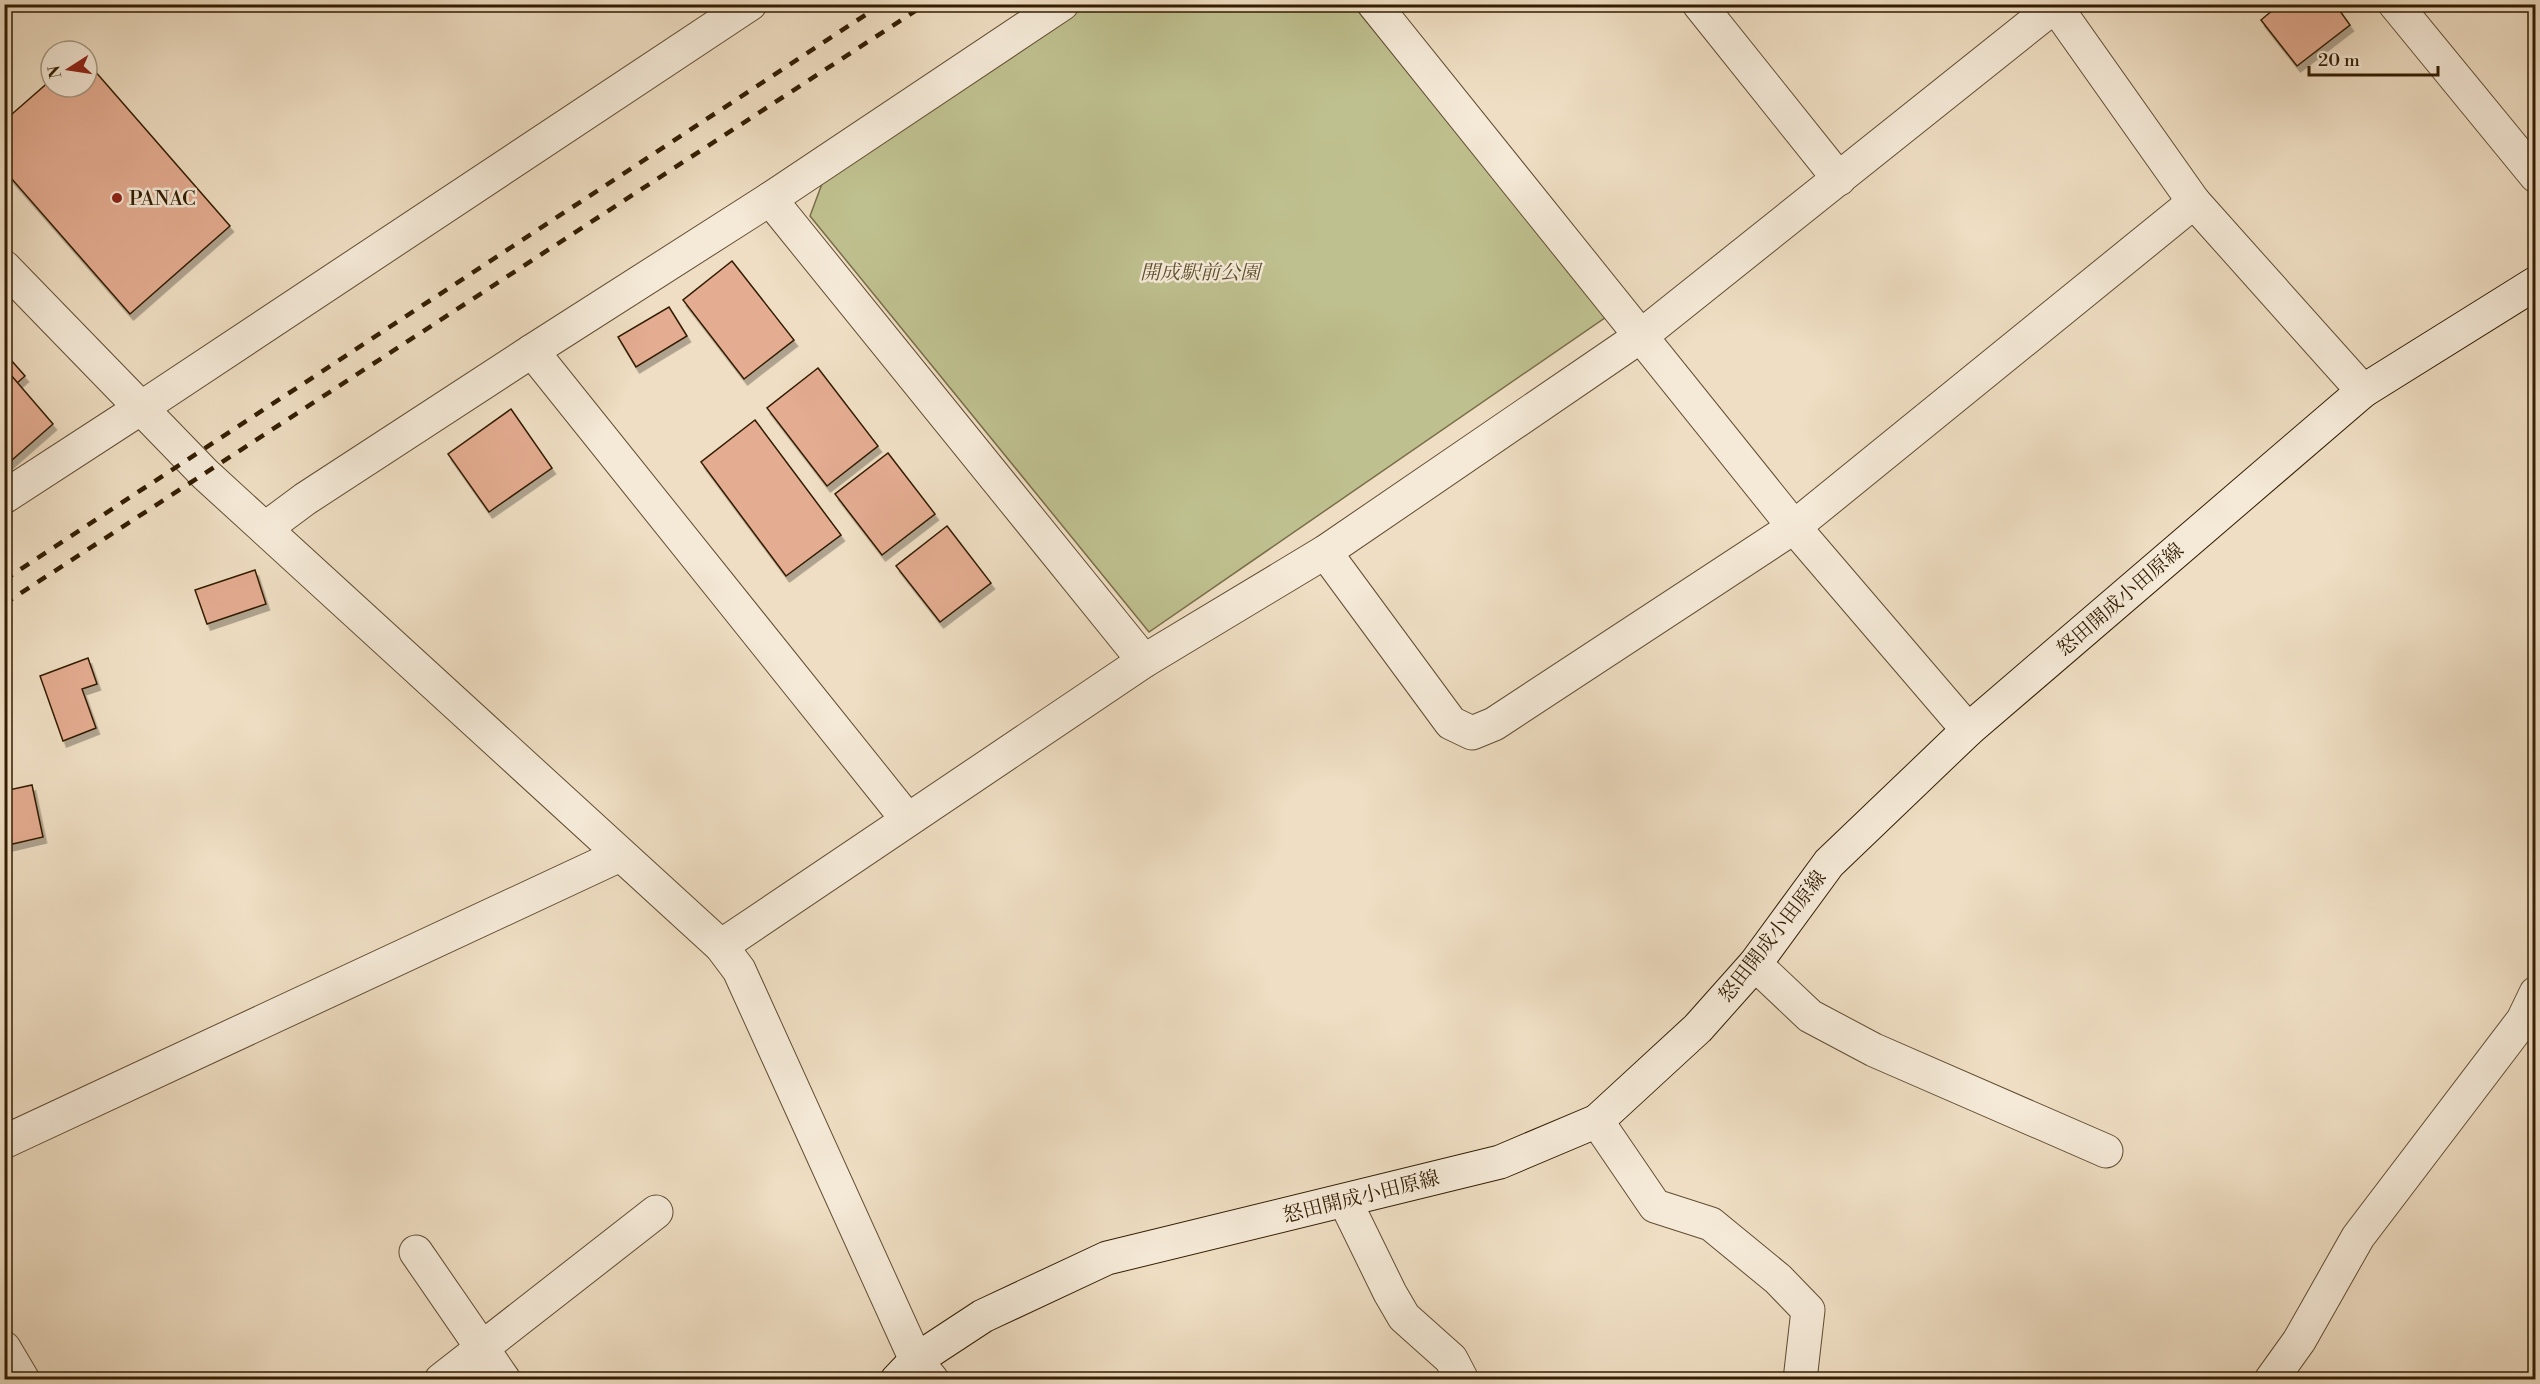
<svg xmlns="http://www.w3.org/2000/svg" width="2540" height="1384" font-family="'Libre Bodoni','Noto Serif JP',serif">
<defs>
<filter id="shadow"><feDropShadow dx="3.5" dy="6" stdDeviation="0" flood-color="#0004"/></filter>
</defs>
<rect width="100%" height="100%" fill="#efdec3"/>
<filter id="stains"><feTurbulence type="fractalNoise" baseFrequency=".00333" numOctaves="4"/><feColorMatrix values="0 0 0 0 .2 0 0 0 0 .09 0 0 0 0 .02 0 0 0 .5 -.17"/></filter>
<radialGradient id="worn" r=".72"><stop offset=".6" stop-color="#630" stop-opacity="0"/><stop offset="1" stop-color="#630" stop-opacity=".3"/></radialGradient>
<polygon fill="#bfc08f" stroke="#796e48" stroke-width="1.5" points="1082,5 1353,5 1609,315 1149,632 810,216 823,181"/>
<g fill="#e4ac91" stroke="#331d02" stroke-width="1.5" filter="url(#shadow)">
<polygon points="2280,4 2335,4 2350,25 2297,66 2261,20"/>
<polygon points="87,62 230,226 130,314 4,170 4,121 51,80 51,87 87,87"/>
<polygon points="732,261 794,340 744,379 683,300"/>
<polygon points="669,307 687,336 636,367 618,337"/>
<polygon points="4,352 25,376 17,383 4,367"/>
<polygon points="4,367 53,424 4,467"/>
<polygon points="818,368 878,446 827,486 767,408"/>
<polygon points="511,409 552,468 489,512 448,454"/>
<polygon points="755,420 841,535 786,576 701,462"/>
<polygon points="888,453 935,514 882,555 835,494"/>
<polygon points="947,526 991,583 940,622 896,566"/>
<polygon points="255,570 266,604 207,624 195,590"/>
<polygon points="88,658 97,684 82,689 96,728 63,741 40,676"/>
<polygon points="32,785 43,837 4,846 4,791"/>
</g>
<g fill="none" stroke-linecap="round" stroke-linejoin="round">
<g stroke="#624d32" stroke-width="35">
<g id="minor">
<polyline points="1374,4 1794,527 1968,730"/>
<polyline points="1699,4 1839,179"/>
<polyline points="2054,4 2194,202 2363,391"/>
<polyline points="2395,4 2536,176"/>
<polyline points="770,199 1144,661"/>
<polyline points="532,351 907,819"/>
<polyline points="4,497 141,408 205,474 721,946 739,970 916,1360 932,1380"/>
<polyline points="266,528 305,499 532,351 770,199 1062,4"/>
<polyline points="1325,552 1451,723 1472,733 1494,724 1794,527 2194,202"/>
<polyline points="721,946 1144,661 1325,552 1641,336 2057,4"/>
<polyline points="1755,964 1810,1016 1874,1050 2106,1151"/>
<polyline points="1597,1121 1655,1206 1711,1224 1778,1279 1808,1310 1800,1380"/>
<polyline points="4,1142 620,855"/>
<polyline points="1345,1201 1390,1293 1404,1317 1451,1359 1462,1380"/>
<polyline points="416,1252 504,1380"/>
<polyline points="4,1348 23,1380"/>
<polyline points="441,1380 656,1212"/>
<polyline points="2271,1380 2299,1341 2358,1237 2523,1020 2536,993"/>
</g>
</g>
<g stroke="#624d32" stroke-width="35">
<polyline id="tertiary" points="4,267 141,408 750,4"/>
</g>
<g stroke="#331d02" stroke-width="35">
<polyline id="secondary" points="897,1380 916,1360 983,1316 1107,1258 1500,1162 1597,1121 1698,1028 1755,964 1829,863 1968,730 2363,391 2536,283"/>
</g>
<use href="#minor" stroke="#f5ead8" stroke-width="33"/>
<use href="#tertiary" stroke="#f5ead8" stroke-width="33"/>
<use href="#secondary" stroke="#f5ead8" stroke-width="33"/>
<g stroke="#331d02" stroke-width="4.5" stroke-dasharray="10 10" stroke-linecap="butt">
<polyline points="4,580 882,4"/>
<polyline points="4,604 926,4"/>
</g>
</g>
<circle fill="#8f2418" stroke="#f5ead8" stroke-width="2" cx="117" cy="198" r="6"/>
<g text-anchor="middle" stroke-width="5" stroke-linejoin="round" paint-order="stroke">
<g font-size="20" fill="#331d02" stroke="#f5ead8" text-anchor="start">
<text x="129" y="205">PANAC</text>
</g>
<g font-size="20" font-style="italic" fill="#5d4e2c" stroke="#f5ead8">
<text x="1200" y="279">開成駅前公園</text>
</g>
<g font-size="20" fill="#331d02" stroke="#f5ead8">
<text transform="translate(2120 599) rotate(-41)" y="7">怒田開成小田原線</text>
<text transform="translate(1772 936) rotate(-52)" y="7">怒田開成小田原線</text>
<text transform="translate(1361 1196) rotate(-14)" y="7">怒田開成小田原線</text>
</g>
</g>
<rect width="2540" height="1384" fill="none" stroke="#efdec3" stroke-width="24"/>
<rect x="6" y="6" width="2528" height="1372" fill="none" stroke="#331d02" stroke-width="3"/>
<rect x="12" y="12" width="2516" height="1360" fill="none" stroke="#331d02" stroke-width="1.5"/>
<g transform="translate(69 69) rotate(258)"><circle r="28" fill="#f5ead8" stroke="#a79882" stroke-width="1.5"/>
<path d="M0-4.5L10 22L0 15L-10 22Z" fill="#8f2418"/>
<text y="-9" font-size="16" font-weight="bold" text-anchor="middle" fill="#331d02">N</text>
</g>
<path d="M2309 66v9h129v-9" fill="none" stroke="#331d02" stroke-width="3"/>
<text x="2318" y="66" font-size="18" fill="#331d02" stroke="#f5ead8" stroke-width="4.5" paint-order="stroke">20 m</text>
<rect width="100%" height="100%" filter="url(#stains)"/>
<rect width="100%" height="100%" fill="url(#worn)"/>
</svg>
